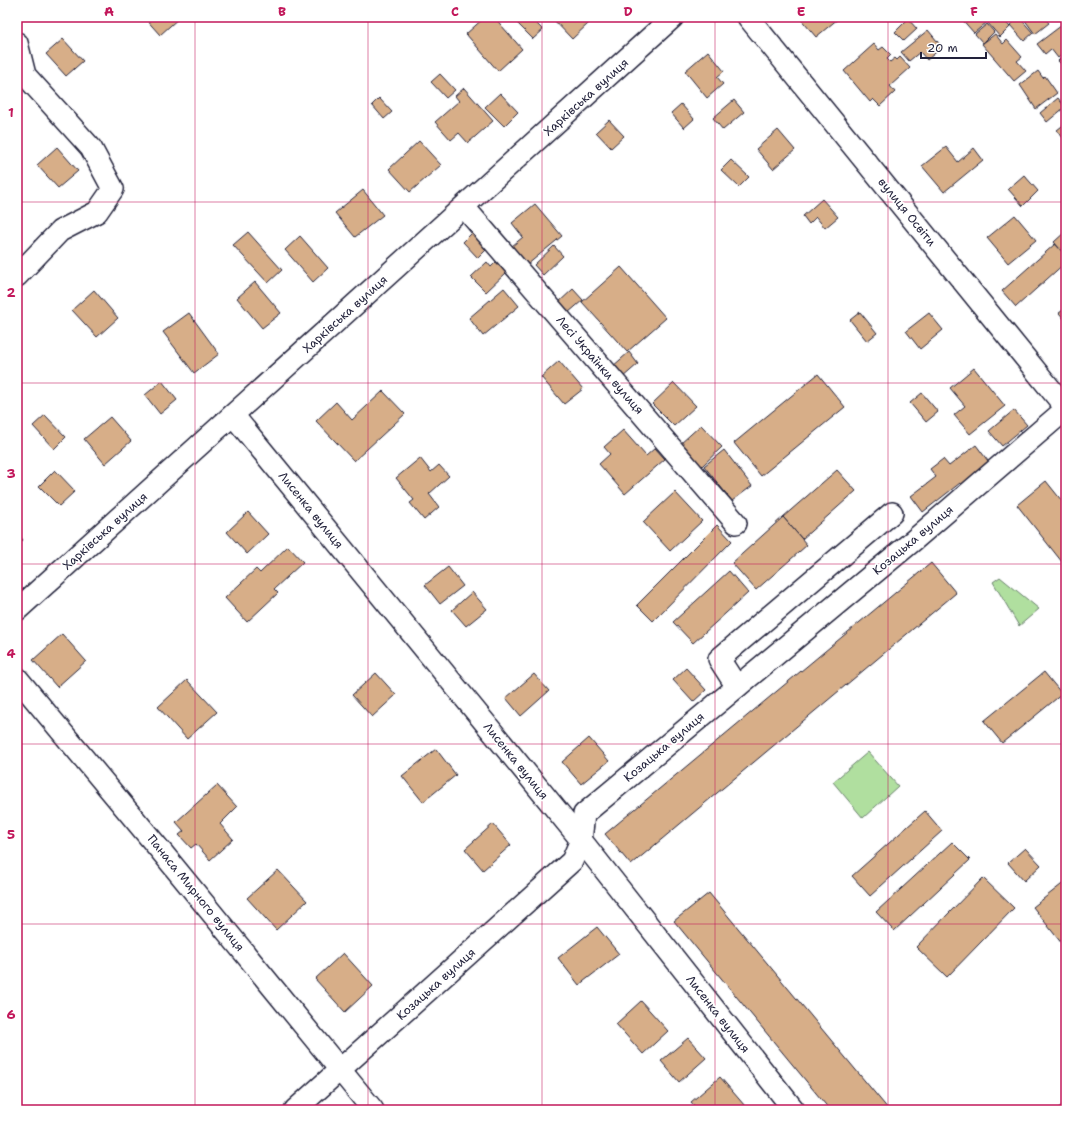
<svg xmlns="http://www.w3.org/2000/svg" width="1083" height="1127" font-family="'Shantell Sans',sans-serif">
<rect width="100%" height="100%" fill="#fff"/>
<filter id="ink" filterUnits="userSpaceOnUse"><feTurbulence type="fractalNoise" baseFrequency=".025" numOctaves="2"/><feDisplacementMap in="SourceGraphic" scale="8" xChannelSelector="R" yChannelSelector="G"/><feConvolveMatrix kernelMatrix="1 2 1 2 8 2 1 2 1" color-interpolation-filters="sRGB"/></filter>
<g filter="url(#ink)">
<g fill="#b0df9f" stroke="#69806d">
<polygon points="1000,577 1039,609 1019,626 993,582"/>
<polygon points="868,752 898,786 863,818 833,782"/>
</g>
<g fill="#d7ae88" stroke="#22223b">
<polygon points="144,17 180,17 160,35"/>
<polygon points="485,17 494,17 522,49 498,71 466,34"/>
<polygon points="511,17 530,17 543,30 533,39"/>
<polygon points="551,17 583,17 589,23 572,39"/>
<polygon points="799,17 838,17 839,18 816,37"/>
<polygon points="960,17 1001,17 1010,27 1000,37 987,22 974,33"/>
<polygon points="1019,17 1033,33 1024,41 1010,25"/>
<polygon points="1027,17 1044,17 1049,23 1035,34 1024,19"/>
<polygon points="908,19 917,29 904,41 895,32"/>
<polygon points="1066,22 1066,51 1058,58 1051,49 1045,54 1037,44"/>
<polygon points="987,24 994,32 983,43 975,34"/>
<polygon points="928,30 942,47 927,60 920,52 909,61 901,52"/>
<polygon points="995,34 1003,44 1007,40 1022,57 1017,61 1026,71 1014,81 982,44"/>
<polygon points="63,39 83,61 66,76 46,54"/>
<polygon points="874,44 879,50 883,47 891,55 887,59 890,62 895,58 897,60 900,57 910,68 890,86 895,92 880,106 873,99 870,102 844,71"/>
<polygon points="708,51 724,71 717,77 723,84 707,98 685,71"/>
<polygon points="1066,53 1066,69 1058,61"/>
<polygon points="1038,71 1043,78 1045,76 1057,93 1036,109 1020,85"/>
<polygon points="440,74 455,90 446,98 431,82"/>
<polygon points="464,88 493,121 468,143 459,133 451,140 435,122 459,101 455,96"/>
<polygon points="500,93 518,112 504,126 485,107"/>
<polygon points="379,98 392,112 384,119 372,105"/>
<polygon points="1058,98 1065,107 1047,122 1040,113"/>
<polygon points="734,100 744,112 723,130 713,118"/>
<polygon points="681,104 694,119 684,128 671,113"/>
<polygon points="609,120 624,136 611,148 596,132"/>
<polygon points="1066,123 1066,136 1063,138 1057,130"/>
<polygon points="778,130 795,150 773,169 756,149"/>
<polygon points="419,141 441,165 410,192 389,169"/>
<polygon points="57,147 78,171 58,188 37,165"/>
<polygon points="946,147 958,162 974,148 983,160 944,192 922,166"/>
<polygon points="731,160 749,177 739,187 721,170"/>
<polygon points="1024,175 1038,191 1023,206 1008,189"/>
<polygon points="363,190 383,215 355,237 335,213"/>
<polygon points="822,199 838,217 825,228 816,217 809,224 803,216"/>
<polygon points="535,204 562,236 527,265 512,246 523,237 512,223"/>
<polygon points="1015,215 1036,240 1008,263 987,238"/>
<polygon points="474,231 489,247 478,258 463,242"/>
<polygon points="1066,231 1066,256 1054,242"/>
<polygon points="248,232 282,270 268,283 233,245"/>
<polygon points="300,236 328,268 313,282 285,250"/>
<polygon points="1055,244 1066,256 1066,262 1016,307 1002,291"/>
<polygon points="554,246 563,256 543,275 534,265"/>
<polygon points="487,262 491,267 496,262 507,272 486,292 471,277"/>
<polygon points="621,267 666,318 627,352 582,302"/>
<polygon points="255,282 281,313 262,328 237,298"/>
<polygon points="504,288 519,306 483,336 469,318"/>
<polygon points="573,289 583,300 568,313 558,303"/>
<polygon points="94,290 118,318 97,337 72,310"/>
<polygon points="1066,308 1066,321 1059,313"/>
<polygon points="860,312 877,333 867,341 850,320"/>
<polygon points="189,313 219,354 194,373 163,332"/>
<polygon points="929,313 943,330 920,349 906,331"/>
<polygon points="629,352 638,364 622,378 612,367"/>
<polygon points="559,361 583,389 564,404 541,377"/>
<polygon points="974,368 1005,406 970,434 954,415 965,406 950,388"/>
<polygon points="818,374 845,407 761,476 734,443"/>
<polygon points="162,381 177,400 160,414 145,395"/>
<polygon points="674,383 696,406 674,426 652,404"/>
<polygon points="383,391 405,414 354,461 316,421 336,402 352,420"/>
<polygon points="922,393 938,412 926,422 910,403"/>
<polygon points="1014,410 1027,425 1002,446 989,431"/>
<polygon points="45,415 66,437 54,449 33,426"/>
<polygon points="110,417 131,441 105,464 84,439"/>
<polygon points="701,425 722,447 702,466 680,444"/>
<polygon points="623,430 646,456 655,448 665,459 625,494 599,464 610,454 604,447"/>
<polygon points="976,445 991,465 963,487 960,483 923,512 911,496 936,477 930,469 943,459 949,466"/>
<polygon points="724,450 752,486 732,501 704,466"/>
<polygon points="420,458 431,472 439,465 449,476 429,494 439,507 424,520 410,503 414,500 396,478"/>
<polygon points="55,470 75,491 59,506 39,486"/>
<polygon points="837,470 856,491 802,539 783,517"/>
<polygon points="1046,481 1066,506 1066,567 1017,505"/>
<polygon points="675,492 702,521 670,551 643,522"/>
<polygon points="248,512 268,534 247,554 227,532"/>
<polygon points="783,517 807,545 756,590 732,563"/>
<polygon points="717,525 732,541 653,621 637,605"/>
<polygon points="17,533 23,540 17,546"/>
<polygon points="288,546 303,562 274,589 278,593 247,622 225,598 256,569 260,573"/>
<polygon points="931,563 956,593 631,865 605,834"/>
<polygon points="448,567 463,586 440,604 425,585"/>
<polygon points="729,571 748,593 693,643 673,622"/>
<polygon points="472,592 487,609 466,626 452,610"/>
<polygon points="62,634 86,661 57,687 33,660"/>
<polygon points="686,668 706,690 693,702 673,680"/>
<polygon points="1044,672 1062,694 1002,743 984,721"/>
<polygon points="376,673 396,695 372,717 352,695"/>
<polygon points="534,674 549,691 521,716 506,698"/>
<polygon points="187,680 217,712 187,739 158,707"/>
<polygon points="589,738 609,761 581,784 562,762"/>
<polygon points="436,749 456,775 423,802 402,776"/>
<polygon points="217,785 237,807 220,824 233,839 210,860 196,844 191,848 179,835 184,831 176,822"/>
<polygon points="925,811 942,831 870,896 852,876"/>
<polygon points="493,824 511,845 483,870 465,849"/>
<polygon points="952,842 970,860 894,931 876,912"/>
<polygon points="1025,848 1041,865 1024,881 1008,863"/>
<polygon points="278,870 307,901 276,930 247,898"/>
<polygon points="983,878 1014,908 947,977 916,947"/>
<polygon points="1066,881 1066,949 1033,907"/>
<polygon points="709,893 889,1110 830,1110 674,921"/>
<polygon points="597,927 619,954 579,985 558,958"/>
<polygon points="343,953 373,986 345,1012 315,979"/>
<polygon points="641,1001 668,1031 643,1054 616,1024"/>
<polygon points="688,1038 706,1058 679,1082 661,1061"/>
<polygon points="720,1077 745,1106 739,1110 698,1110 691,1102"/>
<polygon points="1066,1102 1066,1110 1056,1110"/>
</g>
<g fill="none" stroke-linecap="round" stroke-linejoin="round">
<g stroke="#22223b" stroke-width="24">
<g id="minor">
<polyline points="748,17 1066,408"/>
<polyline points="17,43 25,75 91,148 113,189 97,212 60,231 17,276"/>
<polyline points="464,207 736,523"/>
<polyline points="233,415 581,840 794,1110"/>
<polyline points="17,610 673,17"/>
<polyline points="17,678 161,851 373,1110"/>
<polyline points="737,687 719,659 892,513"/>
<polyline points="295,1110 572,861 581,840 584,814 914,540 1066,409"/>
</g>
</g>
<use href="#minor" stroke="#fff" stroke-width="21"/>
</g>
</g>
<path fill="none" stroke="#c2185b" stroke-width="1" stroke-opacity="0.55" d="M 195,17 L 195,1110M 368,17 L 368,1110M 542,17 L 542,1110M 715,17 L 715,1110M 888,17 L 888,1110M 17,202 L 1066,202M 17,383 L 1066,383M 17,564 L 1066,564M 17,744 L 1066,744M 17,924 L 1066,924"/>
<g text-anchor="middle" stroke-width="3.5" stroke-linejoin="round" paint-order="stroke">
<g font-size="12" fill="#22223b" stroke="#fff">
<text transform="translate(586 97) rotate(-42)" y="4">Харківська вулиця</text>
<text transform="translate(907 212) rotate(51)" y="4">вулиця Освіти</text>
<text transform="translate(345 314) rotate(-42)" y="4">Харківська вулиця</text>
<text transform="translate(600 365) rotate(49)" y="4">Лесі Українки вулиця</text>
<text transform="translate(311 510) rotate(51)" y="4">Лисенка вулиця</text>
<text transform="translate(105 531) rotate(-42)" y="4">Харківська вулиця</text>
<text transform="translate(913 540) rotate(-40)" y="4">Козацька вулиця</text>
<text transform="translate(664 747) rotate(-40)" y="4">Козацька вулиця</text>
<text transform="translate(516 761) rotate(51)" y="4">Лисенка вулиця</text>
<text transform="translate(196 893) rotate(51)" y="4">Панаса Мирного вулиця</text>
<text transform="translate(436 984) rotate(-42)" y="4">Козацька вулиця</text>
<text transform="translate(718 1014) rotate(52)" y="4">Лисенка вулиця</text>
</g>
</g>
<rect width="1083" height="1127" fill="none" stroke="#fff" stroke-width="44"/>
<path d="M921 52v6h65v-6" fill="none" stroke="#22223b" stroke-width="2"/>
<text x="927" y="52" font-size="12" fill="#22223b" stroke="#ffffff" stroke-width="3" paint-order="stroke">20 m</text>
<rect x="22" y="22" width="1039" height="1083" fill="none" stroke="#c2185b" stroke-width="1.5"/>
<g font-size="13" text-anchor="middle" font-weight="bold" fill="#c2185b">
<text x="109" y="16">A</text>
<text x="282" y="16">B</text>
<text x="455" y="16">C</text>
<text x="628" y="16">D</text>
<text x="801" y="16">E</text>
<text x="974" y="16">F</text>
<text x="11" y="117">1</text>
<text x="11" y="297">2</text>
<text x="11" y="478">3</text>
<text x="11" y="658">4</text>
<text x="11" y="839">5</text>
<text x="11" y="1019">6</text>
</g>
</svg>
